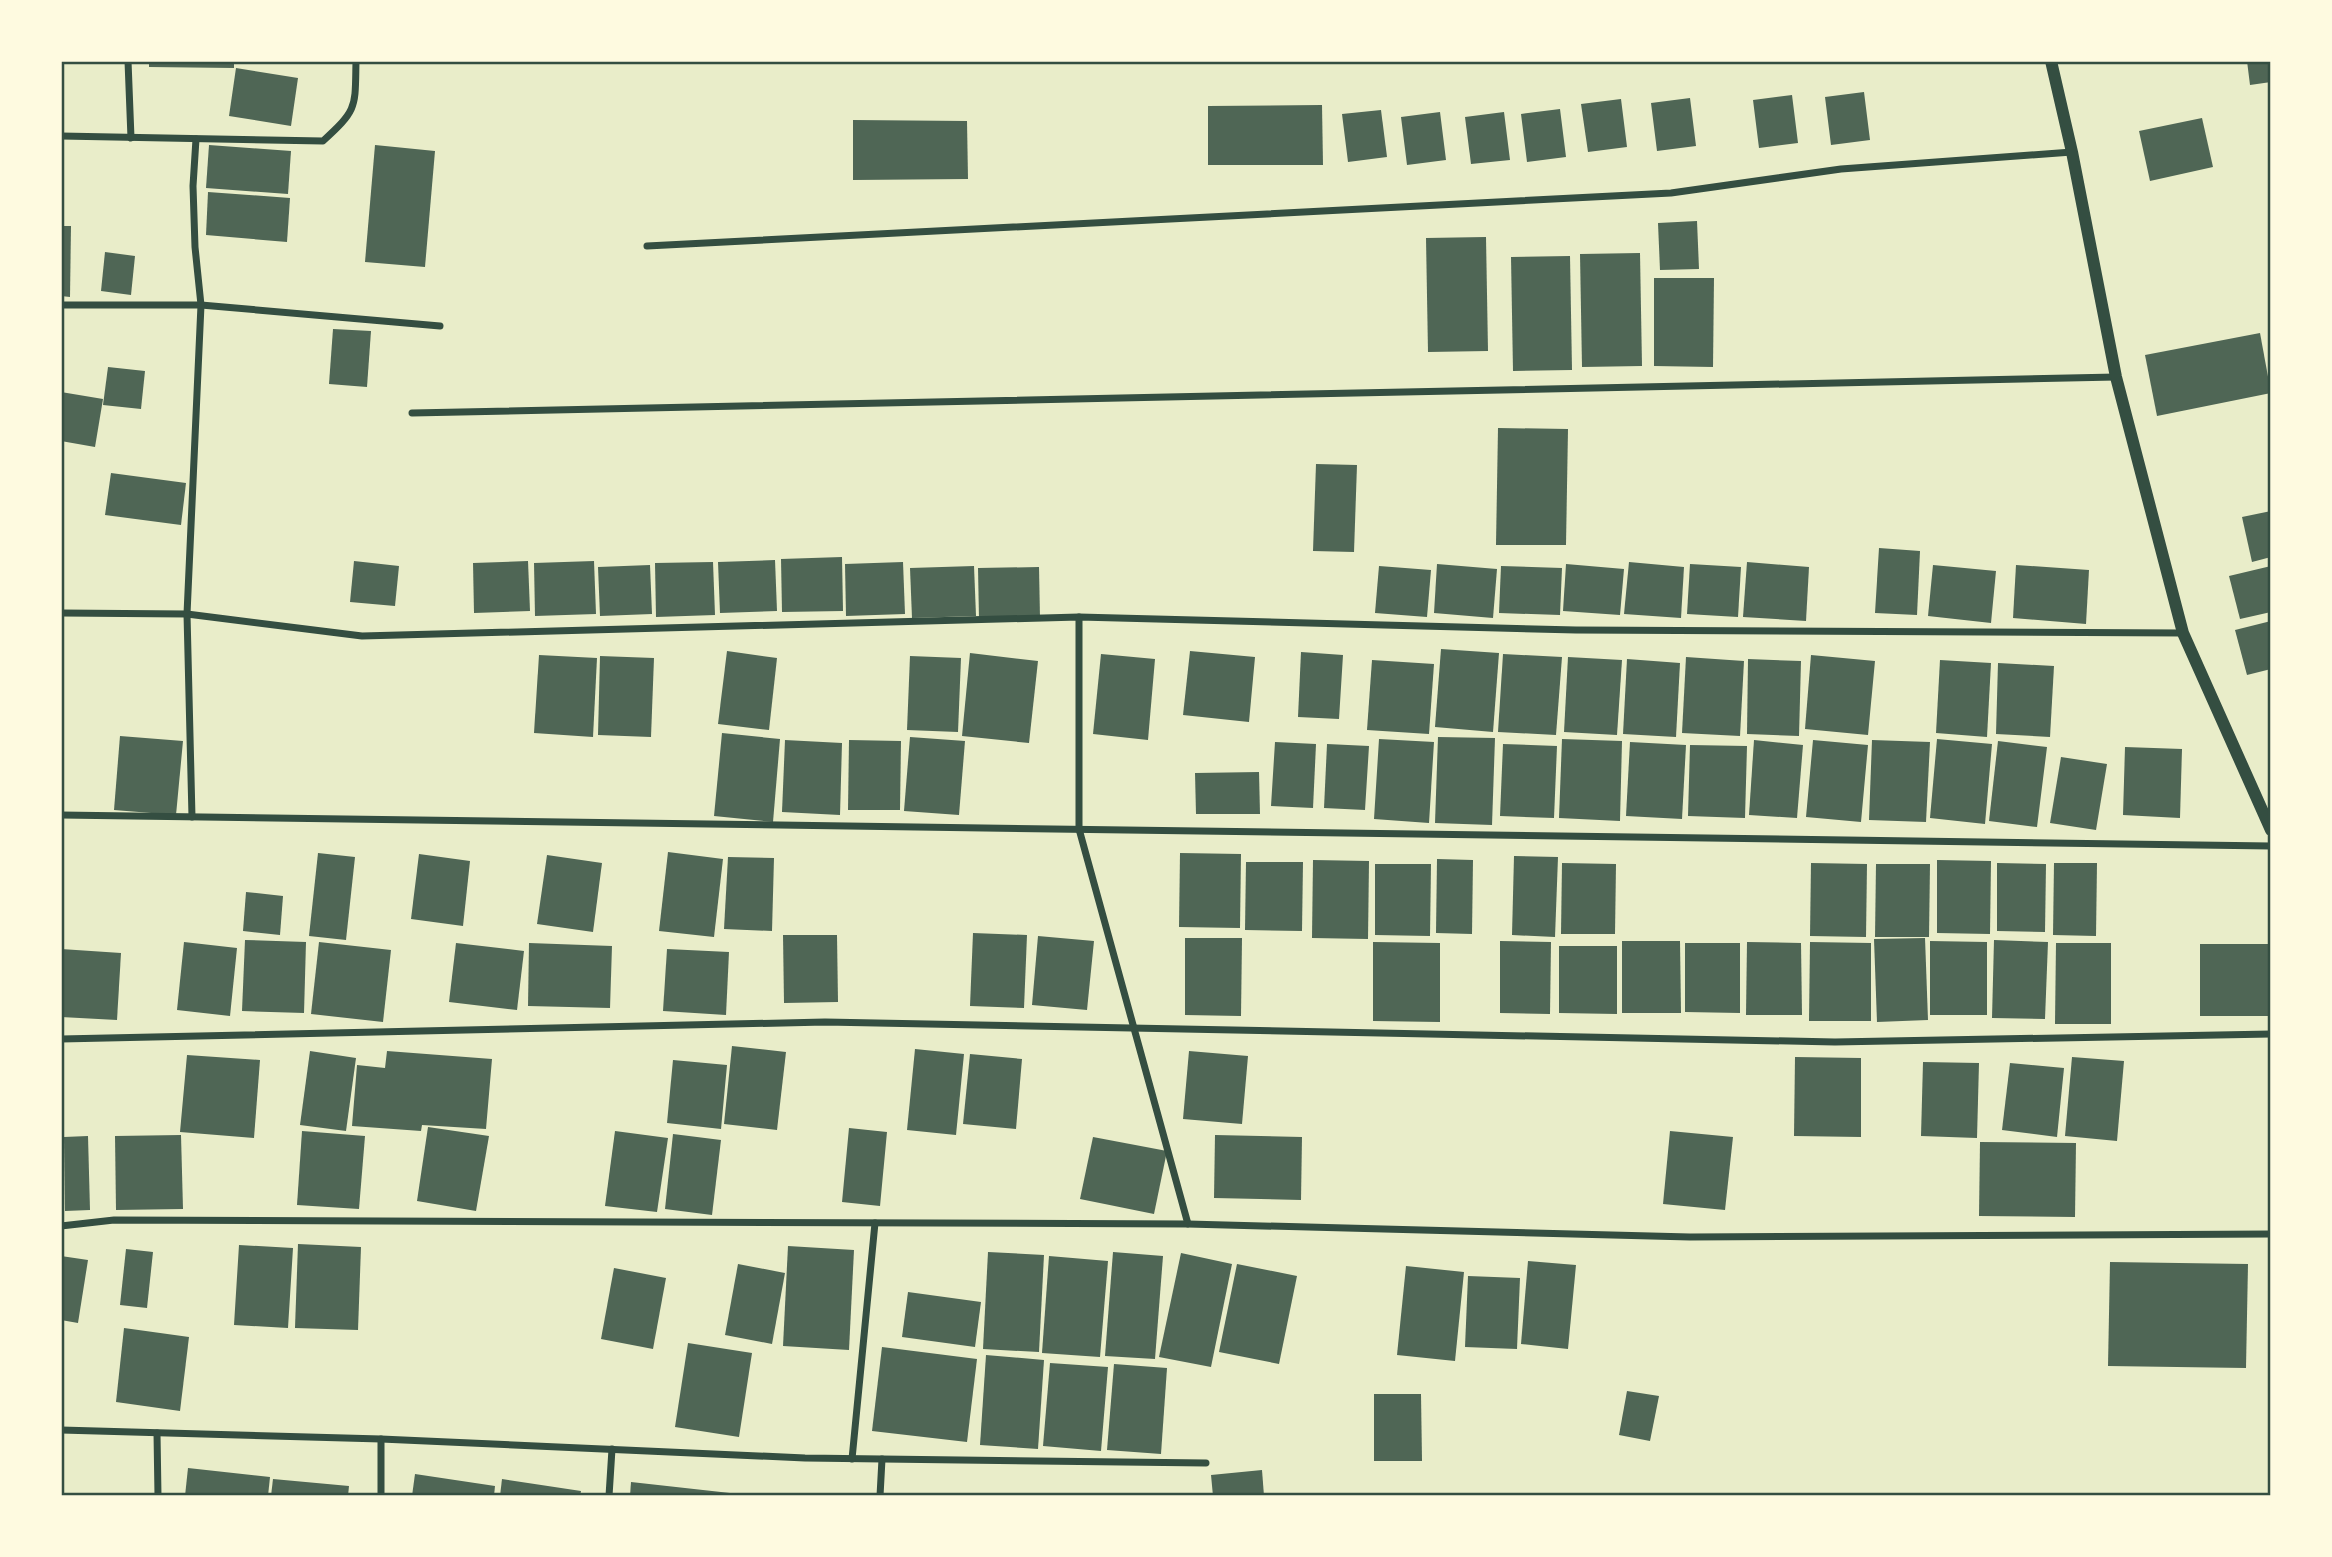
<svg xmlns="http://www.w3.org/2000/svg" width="2332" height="1557" font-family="Montserrat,sans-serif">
<rect width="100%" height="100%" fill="#e9edc9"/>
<g fill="#4f6655">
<polygon points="149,61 234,61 234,68 149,67"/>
<polygon points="2247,61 2271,61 2271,82 2250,85"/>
<polygon points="236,68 298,78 291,126 229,116"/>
<polygon points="1864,92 1870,140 1831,145 1825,97"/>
<polygon points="1792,95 1798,143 1759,148 1753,100"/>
<polygon points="1690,98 1696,146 1657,151 1651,103"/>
<polygon points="1621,99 1627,147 1588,152 1581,104"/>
<polygon points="1322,105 1323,165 1208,165 1208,106"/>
<polygon points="1560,109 1566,157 1527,162 1521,114"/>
<polygon points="1381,110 1387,157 1348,162 1342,114"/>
<polygon points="1440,112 1446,160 1407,165 1401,117"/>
<polygon points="1504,112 1510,160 1471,164 1465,117"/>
<polygon points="2202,118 2213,167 2150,181 2139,131"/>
<polygon points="853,120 967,121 968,179 853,180"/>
<polygon points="209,145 291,151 288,194 206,188"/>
<polygon points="375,145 435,151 425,267 365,262"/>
<polygon points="208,192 290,198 287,242 206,235"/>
<polygon points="1697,221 1699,269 1660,270 1658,223"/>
<polygon points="61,226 71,226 70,297 61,296"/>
<polygon points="1486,237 1488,351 1428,352 1426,238"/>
<polygon points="105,252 135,256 131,295 101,291"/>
<polygon points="1640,253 1642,366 1582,367 1580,254"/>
<polygon points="1570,256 1572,370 1513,371 1511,257"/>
<polygon points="1654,278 1714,278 1713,367 1654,366"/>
<polygon points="333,329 371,331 367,387 329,384"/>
<polygon points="2260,333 2271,393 2157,416 2145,355"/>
<polygon points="108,367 145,371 141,409 103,405"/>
<polygon points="61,392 103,399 95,447 61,441"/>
<polygon points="1498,428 1568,429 1566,545 1496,545"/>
<polygon points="1316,464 1357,465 1354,552 1313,551"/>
<polygon points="111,473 186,483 181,525 105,515"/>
<polygon points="2271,511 2271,557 2252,562 2242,517"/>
<polygon points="1879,548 1920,551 1917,615 1875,613"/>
<polygon points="842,557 843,611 782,612 781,559"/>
<polygon points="775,560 777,611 720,613 718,562"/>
<polygon points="354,561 399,566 395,606 350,602"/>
<polygon points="528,561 530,611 474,613 473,563"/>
<polygon points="594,561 596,614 535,616 534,563"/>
<polygon points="713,562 715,615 656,617 655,563"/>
<polygon points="903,562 905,614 846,616 845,564"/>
<polygon points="1629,562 1684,567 1681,618 1624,614"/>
<polygon points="1747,562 1809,567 1806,621 1743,617"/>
<polygon points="1437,564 1497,569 1493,618 1434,613"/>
<polygon points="1566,564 1624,569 1620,615 1563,611"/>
<polygon points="1690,564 1741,567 1738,617 1687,614"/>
<polygon points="650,565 652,614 600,616 598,567"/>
<polygon points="1933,565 1996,571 1991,623 1928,616"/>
<polygon points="2016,565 2089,570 2086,624 2013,618"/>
<polygon points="974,566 976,616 912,618 910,568"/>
<polygon points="1379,566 1431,570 1427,617 1375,613"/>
<polygon points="1501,566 1562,568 1560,615 1499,613"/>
<polygon points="2271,566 2271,612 2240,619 2229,576"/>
<polygon points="1039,567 1040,618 979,619 978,568"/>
<polygon points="2271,621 2271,669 2247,675 2235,630"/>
<polygon points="1441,649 1499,653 1493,732 1435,727"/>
<polygon points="727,651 777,658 769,730 718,724"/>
<polygon points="1190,651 1255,657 1249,722 1183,715"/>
<polygon points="1301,652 1343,655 1339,719 1298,717"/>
<polygon points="970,653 1038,661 1029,743 962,736"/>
<polygon points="1101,654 1155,659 1148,740 1093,734"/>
<polygon points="1503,654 1562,657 1556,735 1498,732"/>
<polygon points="539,655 597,658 593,737 534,733"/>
<polygon points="1811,655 1875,661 1868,735 1805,729"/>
<polygon points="600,656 654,658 651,737 598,735"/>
<polygon points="910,656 961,658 958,732 907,730"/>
<polygon points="1568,657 1622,660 1617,735 1564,732"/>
<polygon points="1686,657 1744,661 1740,736 1682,733"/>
<polygon points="1627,659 1680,663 1676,737 1623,734"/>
<polygon points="1748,659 1801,661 1799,736 1747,734"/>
<polygon points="1372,660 1434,664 1429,734 1367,730"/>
<polygon points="1940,660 1991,663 1987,737 1936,733"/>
<polygon points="1998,663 2054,666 2050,737 1996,734"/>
<polygon points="722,733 780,739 773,822 714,816"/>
<polygon points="120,736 183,741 176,815 114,810"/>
<polygon points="910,737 965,741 959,815 904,811"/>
<polygon points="1438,737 1495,738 1492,825 1435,823"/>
<polygon points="1379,739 1434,742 1429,823 1374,819"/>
<polygon points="1562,739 1622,741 1620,821 1559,818"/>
<polygon points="1937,739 1992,744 1985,824 1930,818"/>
<polygon points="785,740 842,743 840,815 782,812"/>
<polygon points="849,740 901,741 900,810 848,810"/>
<polygon points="1754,740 1803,745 1797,818 1749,815"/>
<polygon points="1813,740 1868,745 1861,822 1806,817"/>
<polygon points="1872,740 1930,742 1926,822 1869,820"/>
<polygon points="1998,741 2047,747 2037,827 1989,821"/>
<polygon points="1275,742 1316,744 1313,808 1271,806"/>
<polygon points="1630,742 1686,745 1682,819 1626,816"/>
<polygon points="1327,744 1369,746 1365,810 1324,808"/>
<polygon points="1503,744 1557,746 1554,818 1500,816"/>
<polygon points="1690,745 1747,746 1745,818 1688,816"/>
<polygon points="2125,747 2182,749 2180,818 2123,815"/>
<polygon points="2061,757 2107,764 2096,830 2050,823"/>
<polygon points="1259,772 1260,814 1196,814 1195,773"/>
<polygon points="668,852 723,859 714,937 659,931"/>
<polygon points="318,853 355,857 346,940 309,936"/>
<polygon points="1180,853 1241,854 1240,928 1179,927"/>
<polygon points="419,854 470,861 463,926 411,919"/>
<polygon points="547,855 602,863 593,932 537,924"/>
<polygon points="1514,856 1558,857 1555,937 1512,935"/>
<polygon points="728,857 774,858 772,931 724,929"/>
<polygon points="1437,859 1473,860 1472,934 1436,933"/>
<polygon points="1313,860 1369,861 1368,939 1312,938"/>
<polygon points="1937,860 1991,861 1990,934 1937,933"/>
<polygon points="1246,862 1303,862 1302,931 1245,930"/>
<polygon points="1562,863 1616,864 1615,934 1561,934"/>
<polygon points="1811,863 1867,864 1866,937 1810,936"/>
<polygon points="1997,863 2046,864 2045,932 1997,931"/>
<polygon points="2054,863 2097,863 2096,936 2053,935"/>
<polygon points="1375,864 1431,864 1430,936 1375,935"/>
<polygon points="1876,864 1930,864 1929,937 1875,937"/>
<polygon points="246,892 283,896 280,935 243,931"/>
<polygon points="973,933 1027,935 1024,1008 970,1006"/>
<polygon points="783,935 837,935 838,1002 784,1003"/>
<polygon points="1038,936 1094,941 1087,1010 1032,1005"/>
<polygon points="1185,938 1242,938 1241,1016 1185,1015"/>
<polygon points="1925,938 1928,1020 1877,1022 1874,939"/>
<polygon points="245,940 306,942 304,1013 242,1011"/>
<polygon points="1994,940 2048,942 2045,1019 1992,1018"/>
<polygon points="1500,941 1551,942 1550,1014 1500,1013"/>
<polygon points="1622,941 1680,941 1681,1013 1622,1013"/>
<polygon points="1930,941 1987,942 1987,1015 1930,1015"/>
<polygon points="184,942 237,948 230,1016 177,1010"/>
<polygon points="319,942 391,950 383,1022 311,1014"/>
<polygon points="1373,942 1440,943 1440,1022 1373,1021"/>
<polygon points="1747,942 1801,943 1802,1015 1746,1015"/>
<polygon points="1810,942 1871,943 1871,1021 1809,1021"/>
<polygon points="456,943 524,951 517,1010 449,1002"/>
<polygon points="529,943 612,946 610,1008 528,1006"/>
<polygon points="1685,943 1740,943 1740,1013 1685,1012"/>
<polygon points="2056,943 2111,943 2111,1024 2055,1024"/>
<rect x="2200" y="944" width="71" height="72"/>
<polygon points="1559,946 1617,946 1617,1014 1559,1013"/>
<polygon points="61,949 121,953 117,1020 61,1017"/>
<polygon points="667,949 729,952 726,1015 663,1011"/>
<polygon points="732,1046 786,1052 777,1130 724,1124"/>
<polygon points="915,1049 964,1054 956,1135 907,1130"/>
<polygon points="310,1051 356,1058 346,1131 300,1125"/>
<polygon points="387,1051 492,1059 486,1129 422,1125 421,1131 352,1126 357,1065 385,1068"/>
<polygon points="1189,1051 1248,1056 1242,1124 1183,1119"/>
<polygon points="970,1054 1022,1059 1016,1129 963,1124"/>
<polygon points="187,1055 260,1060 254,1138 180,1132"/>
<polygon points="1795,1057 1861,1058 1861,1137 1794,1136"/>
<polygon points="2072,1057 2124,1061 2117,1141 2065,1136"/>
<polygon points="673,1060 727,1065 721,1129 667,1123"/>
<polygon points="1923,1062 1979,1063 1977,1138 1921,1136"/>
<polygon points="2010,1063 2064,1068 2057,1137 2002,1130"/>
<polygon points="428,1127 489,1136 476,1211 417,1201"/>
<polygon points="849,1128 887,1132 880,1206 842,1202"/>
<polygon points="302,1131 365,1136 359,1209 297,1205"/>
<polygon points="615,1131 668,1138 657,1212 605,1206"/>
<polygon points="1670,1131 1733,1137 1725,1210 1663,1204"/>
<polygon points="673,1134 721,1140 712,1215 665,1209"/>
<polygon points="181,1135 183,1209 116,1210 115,1136"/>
<polygon points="1215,1135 1302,1137 1301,1200 1214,1198"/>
<polygon points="88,1136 90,1210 65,1211 64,1137"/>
<polygon points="1093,1137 1167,1151 1154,1214 1080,1199"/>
<polygon points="1980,1142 2076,1143 2075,1217 1979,1216"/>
<polygon points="298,1244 361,1247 358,1330 295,1328"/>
<polygon points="239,1245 293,1248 288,1328 234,1325"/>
<polygon points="788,1246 854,1250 849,1350 783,1346"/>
<polygon points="126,1249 153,1252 147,1308 120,1305"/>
<polygon points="988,1252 1044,1255 1039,1352 983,1349"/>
<polygon points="1113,1252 1163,1256 1155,1359 1105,1356"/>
<polygon points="1181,1253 1232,1264 1211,1367 1159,1357"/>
<polygon points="61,1256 88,1260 78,1323 61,1320"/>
<polygon points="1049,1256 1108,1261 1100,1357 1042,1353"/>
<polygon points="1528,1261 1576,1265 1568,1349 1521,1344"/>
<polygon points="2110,1262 2248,1264 2246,1368 2108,1366"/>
<polygon points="738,1264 785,1273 772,1344 725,1335"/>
<polygon points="1237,1264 1297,1276 1279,1364 1219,1352"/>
<polygon points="1406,1266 1464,1272 1455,1361 1397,1355"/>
<polygon points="614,1268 666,1278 653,1349 601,1339"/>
<polygon points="1468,1276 1520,1278 1517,1349 1465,1347"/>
<polygon points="908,1292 981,1302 975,1347 902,1337"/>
<polygon points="124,1328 189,1337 180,1411 116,1402"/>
<polygon points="688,1343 752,1353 739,1437 675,1427"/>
<polygon points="882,1347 977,1359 967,1442 872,1431"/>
<polygon points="986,1355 1044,1360 1038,1449 980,1445"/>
<polygon points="1050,1363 1108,1367 1101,1451 1043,1446"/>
<polygon points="1114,1364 1167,1368 1161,1454 1107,1450"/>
<polygon points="1627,1391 1659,1396 1650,1441 1619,1435"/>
<polygon points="1374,1394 1421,1394 1422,1461 1374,1461"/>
<polygon points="188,1468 270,1477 268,1496 185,1496"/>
<polygon points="1262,1470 1264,1496 1213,1496 1211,1475"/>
<polygon points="415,1474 495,1486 494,1496 412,1496"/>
<polygon points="273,1479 349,1486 348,1496 271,1496"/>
<polygon points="502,1479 581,1491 580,1496 500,1496"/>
<polygon points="631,1482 730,1493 730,1496 630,1496"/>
</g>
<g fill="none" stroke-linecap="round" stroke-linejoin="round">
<g stroke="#344e41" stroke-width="7">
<polyline points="128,61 131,138"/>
<path d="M 61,136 L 323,141 C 358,109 355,108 356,61"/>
<polyline points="647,246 1671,193 1841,169 2072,152"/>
<polyline points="61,305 201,305 440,326"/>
<polyline points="412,413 2116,377"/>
<polyline points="61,613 187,614 362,636 1079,617 1576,630 2183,633"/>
<polyline points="1079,617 1079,829 1188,1224"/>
<polyline points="61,815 2271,846"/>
<polyline points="192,817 187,614 201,305 195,247 193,186 196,139"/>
<polyline points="61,1039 825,1022 1835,1042 2271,1034"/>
<polyline points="61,1226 114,1220 1188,1224 1690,1237 2271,1234"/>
<polyline points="61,1430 381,1439 805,1458 1206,1463"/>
<polyline points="157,1433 158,1496"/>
<polyline points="852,1459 875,1223"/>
<polyline points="381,1496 381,1439"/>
<polyline points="609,1496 612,1449"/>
<polyline points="880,1496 882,1459"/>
</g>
<polyline stroke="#344e41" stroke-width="12" points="2051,61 2072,152 2116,377 2183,633 2271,830"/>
</g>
<rect width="2332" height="1557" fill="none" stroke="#fefae0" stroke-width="126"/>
<rect x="63" y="63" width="2206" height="1431" fill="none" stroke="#344e41" stroke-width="2.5"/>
</svg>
